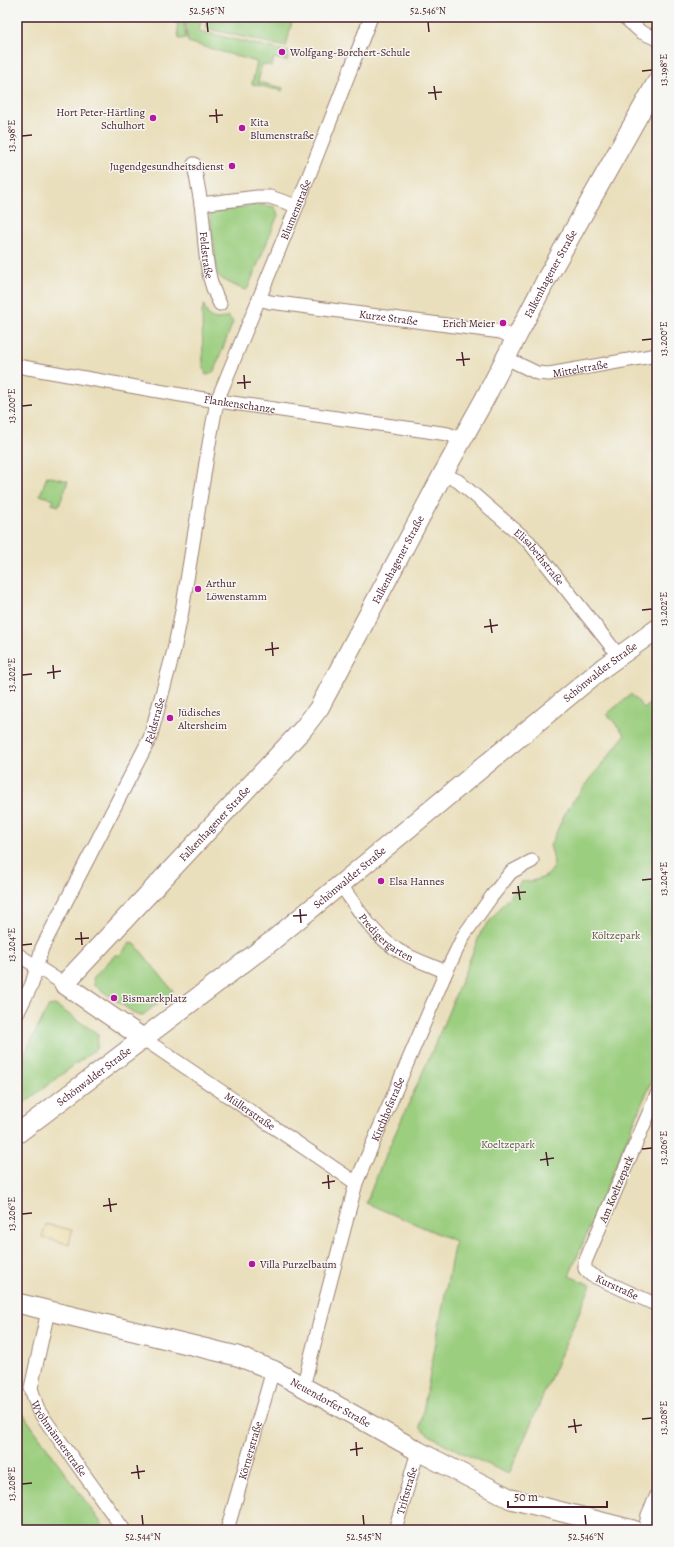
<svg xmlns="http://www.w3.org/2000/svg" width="674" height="1547" font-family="Alegreya,serif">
<rect width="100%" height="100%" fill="#f6f6f2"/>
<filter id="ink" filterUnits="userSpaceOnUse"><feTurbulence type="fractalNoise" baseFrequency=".025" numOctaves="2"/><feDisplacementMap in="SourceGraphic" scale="8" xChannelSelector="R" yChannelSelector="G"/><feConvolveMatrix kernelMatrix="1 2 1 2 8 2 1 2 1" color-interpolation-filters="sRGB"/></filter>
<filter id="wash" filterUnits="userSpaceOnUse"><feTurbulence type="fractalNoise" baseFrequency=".012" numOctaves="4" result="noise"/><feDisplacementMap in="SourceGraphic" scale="16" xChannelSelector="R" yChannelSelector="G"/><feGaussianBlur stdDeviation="0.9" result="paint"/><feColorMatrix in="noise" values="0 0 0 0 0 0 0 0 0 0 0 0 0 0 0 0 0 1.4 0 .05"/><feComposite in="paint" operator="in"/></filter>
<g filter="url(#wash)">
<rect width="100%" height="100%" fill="#eadfbc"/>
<g fill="#9bce7f" stroke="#727655">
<polygon points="176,17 183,17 186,38 179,39"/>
<polygon points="185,17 202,17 199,31 289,52 287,61 274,58 272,66 262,64 258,82 283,88 282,91 252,84 257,62 188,42"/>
<polygon points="207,17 293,17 286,47 205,28"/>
<path d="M 256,205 L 264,205 L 275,207 L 278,215 L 248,288 L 246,290 C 243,290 223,280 221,278 C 219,276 218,274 217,272 L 210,216 L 213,212 Z"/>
<path d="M 204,305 C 207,319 216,322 228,316 L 233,322 L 214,371 L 208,375 L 206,375 L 203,365 L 202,312 Z"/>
<polygon points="47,476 68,481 59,506 52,504 54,500 40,495"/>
<path d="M 631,694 L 645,709 L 655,696 L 657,698 L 657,1068 L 569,1276 L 591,1285 L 509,1474 C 493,1467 428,1439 420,1427 L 455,1241 L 366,1203 L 382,1163 L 437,1040 L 481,932 L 521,882 C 546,880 561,874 550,846 L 567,809 L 625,735 L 607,714 Z"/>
<polygon points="130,943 135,944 173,991 143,1015 138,1016 94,985 93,978 116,954 119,956"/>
<polygon points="55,1005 98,1034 97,1048 17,1108 17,1068 49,1006"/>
<polygon points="17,1411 23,1414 104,1527 101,1530 17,1530"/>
</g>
<polygon fill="#eeda9e" stroke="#9c7c64" points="46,1224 72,1230 69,1244 42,1237"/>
</g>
<g filter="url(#ink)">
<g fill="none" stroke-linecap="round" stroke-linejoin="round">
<g stroke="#9a7f74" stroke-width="15">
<g id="street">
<polyline points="624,17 641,32 657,39"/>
<path id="s1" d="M 194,164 C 196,177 199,191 201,204 C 206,238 203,274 220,304"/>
<polyline points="201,204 257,197 270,197 297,206"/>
<path id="s2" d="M 260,299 L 270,302 L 501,332 L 516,339"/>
<path id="s3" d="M 506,358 L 537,373 L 549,374 L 657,355"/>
<path id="s4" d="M 17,366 L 198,398 L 448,434 L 462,440"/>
<path id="s5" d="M 443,474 L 458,481 L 529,542 L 619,656"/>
<path id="s6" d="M 341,885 C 356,906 371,932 393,947 C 408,958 429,964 446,972"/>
<polyline points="17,954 64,984"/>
<path id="s7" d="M 17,1014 L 32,984 L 42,948 L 150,738 L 174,650 L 182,611 L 209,444 L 217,401 L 297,206 L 371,17"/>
<path id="s8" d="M 144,1039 L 356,1183"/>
<path id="s9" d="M 657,1094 L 585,1262 L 585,1269 L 591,1275 L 657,1305"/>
<path id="s10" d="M 48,1311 L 31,1388 L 38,1410 L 124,1530"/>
<path id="s11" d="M 303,1387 L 356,1183 L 446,972 L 464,935 L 492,896 L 511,872 L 532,861"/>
<path id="s12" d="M 227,1530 L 273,1370"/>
<path id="s13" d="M 395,1530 L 418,1451"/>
<polyline points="645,1530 648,1515 657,1495"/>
</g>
</g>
<g stroke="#9a7f74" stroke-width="21">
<g id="secondary">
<path id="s14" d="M 144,1039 L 64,984 L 303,729 L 319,708 L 443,474 L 484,400 L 547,278 L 657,82"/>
<path id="s15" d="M 17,1134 L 272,941 L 604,667 L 657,629"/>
<path id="s16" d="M 17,1303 L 237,1356 L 273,1370 L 418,1451 L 511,1499 L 633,1530"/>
</g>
</g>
<use href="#street" stroke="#fff" stroke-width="13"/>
<use href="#secondary" stroke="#fff" stroke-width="19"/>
</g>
</g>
<path fill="none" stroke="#4a1f2b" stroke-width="1.5" d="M 207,22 L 208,32M 428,22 L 429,32M 642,71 L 652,70M 434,86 L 436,100M 428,93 L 442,92M 216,109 L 217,123M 209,116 L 223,115M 22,136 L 32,135M 642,340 L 652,339M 462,352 L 464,366M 456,360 L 470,359M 244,375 L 245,389M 237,383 L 251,382M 22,406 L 32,405M 642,610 L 652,609M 490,619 L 492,633M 484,627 L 498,625M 272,642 L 273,656M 265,650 L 279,648M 53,665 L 54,679M 47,673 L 61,671M 22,675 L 32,674M 642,880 L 652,879M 518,886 L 520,900M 512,893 L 526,892M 300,909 L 301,923M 293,916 L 307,915M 81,932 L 82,945M 75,939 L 89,938M 22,945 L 32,944M 642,1149 L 652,1148M 546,1152 L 548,1166M 540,1160 L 554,1158M 328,1175 L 329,1189M 322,1183 L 335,1181M 109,1198 L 111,1212M 103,1206 L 117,1204M 22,1214 L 32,1213M 574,1419 L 576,1433M 642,1419 L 652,1418M 568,1427 L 582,1425M 356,1442 L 357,1456M 350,1450 L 363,1448M 137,1465 L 139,1479M 131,1473 L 145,1471M 22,1484 L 32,1483M 142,1515 L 143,1525M 363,1515 L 364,1525M 585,1515 L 586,1525"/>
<g fill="#b5179e" stroke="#f6f6f2" stroke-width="1.5">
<circle cx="282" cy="52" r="4"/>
<circle cx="153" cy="118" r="4"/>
<circle cx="242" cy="128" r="4"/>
<circle cx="232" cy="166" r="4"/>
<circle cx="503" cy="323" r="4"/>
<circle cx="198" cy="589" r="4"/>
<circle cx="170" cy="718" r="4"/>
<circle cx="381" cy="881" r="4"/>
<circle cx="114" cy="998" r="4"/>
<circle cx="252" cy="1264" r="4"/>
</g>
<g text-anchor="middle" stroke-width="3" stroke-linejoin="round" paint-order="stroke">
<g font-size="11" fill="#4a1f2b" stroke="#f6f6f2" text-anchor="start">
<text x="290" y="56">Wolfgang-Borchert-Schule</text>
<text x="145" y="116" text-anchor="end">Hort Peter-Härtling<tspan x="145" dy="13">Schulhort</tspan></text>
<text x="250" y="126">Kita<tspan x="250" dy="13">Blumenstraße</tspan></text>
<text x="224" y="170" text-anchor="end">Jugendgesundheitsdienst</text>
<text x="495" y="327" text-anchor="end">Erich Meier</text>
<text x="206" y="587">Arthur<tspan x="206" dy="13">Löwenstamm</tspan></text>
<text x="178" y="716">Jüdisches<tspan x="178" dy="13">Altersheim</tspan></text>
<text x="389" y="885">Elsa Hannes</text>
<text x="122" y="1002">Bismarckplatz</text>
<text x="260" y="1268">Villa Purzelbaum</text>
</g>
<g font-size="11" fill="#4a1f2b" stroke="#f6f6f2">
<text dy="4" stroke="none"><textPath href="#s7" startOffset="858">Blumenstraße</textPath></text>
<text dy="4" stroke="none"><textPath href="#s1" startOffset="92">Feldstraße</textPath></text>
<text dy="4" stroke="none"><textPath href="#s14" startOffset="965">Falkenhagener Straße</textPath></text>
<text dy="4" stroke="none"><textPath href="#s2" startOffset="130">Kurze Straße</textPath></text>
<text dy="4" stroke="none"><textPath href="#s3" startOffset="78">Mittelstraße</textPath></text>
<text dy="4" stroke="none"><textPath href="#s4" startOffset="226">Flankenschanze</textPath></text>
<text dy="4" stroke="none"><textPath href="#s5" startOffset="128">Elisabethstraße</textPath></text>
<text dy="4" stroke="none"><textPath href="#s14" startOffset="641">Falkenhagener Straße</textPath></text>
<text dy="4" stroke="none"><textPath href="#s15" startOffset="744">Schönwalder Straße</textPath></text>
<text dy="4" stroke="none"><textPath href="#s7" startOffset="325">Feldstraße</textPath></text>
<text dy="4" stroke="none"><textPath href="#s14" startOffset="317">Falkenhagener Straße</textPath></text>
<text dy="4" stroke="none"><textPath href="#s15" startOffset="420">Schönwalder Straße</textPath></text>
<text dy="4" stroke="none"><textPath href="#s6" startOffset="70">Predigergarten</textPath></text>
<text dy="4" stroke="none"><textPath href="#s15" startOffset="96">Schönwalder Straße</textPath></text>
<text dy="4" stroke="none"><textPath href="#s11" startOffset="291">Kirchhofstraße</textPath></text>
<text dy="4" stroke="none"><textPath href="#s8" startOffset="128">Müllerstraße</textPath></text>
<text transform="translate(616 1189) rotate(-67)" y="4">Am Koeltzepark</text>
<text dy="4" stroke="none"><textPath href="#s9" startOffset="227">Kurstraße</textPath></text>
<text dy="4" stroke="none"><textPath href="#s16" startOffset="331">Neuendorfer Straße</textPath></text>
<text dy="4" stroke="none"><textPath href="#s10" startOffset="137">Wröhmännerstraße</textPath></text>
<text dy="4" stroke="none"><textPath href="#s12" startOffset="83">Körnerstraße</textPath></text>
<text dy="4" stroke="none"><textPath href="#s13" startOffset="41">Triftstraße</textPath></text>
</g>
<g font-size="11" fill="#625444" stroke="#f6f6f2">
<text x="616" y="939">Költzepark</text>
<text x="508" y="1148">Koeltzepark</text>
</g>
</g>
<rect width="674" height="1547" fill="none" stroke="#f6f6f2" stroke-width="44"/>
<path d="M508 1501v6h99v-6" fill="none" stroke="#4a1f2b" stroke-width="2"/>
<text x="514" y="1501" font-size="12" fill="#4a1f2b" stroke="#f6f6f2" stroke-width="3" paint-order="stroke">50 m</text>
<rect x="22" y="22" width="630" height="1503" fill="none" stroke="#4a1f2b" stroke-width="1.5"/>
<g font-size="10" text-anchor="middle" fill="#4a1f2b">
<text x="207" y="14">52.545°N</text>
<text x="428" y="14">52.546°N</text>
<text transform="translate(663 70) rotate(-90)" y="4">13.198°E</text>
<text transform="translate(11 136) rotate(-90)" y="4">13.198°E</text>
<text transform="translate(663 339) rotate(-90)" y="4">13.200°E</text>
<text transform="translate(11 406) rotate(-90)" y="4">13.200°E</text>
<text transform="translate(663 609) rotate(-90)" y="4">13.202°E</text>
<text transform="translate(11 675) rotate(-90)" y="4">13.202°E</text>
<text transform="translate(663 879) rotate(-90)" y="4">13.204°E</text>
<text transform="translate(11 945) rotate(-90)" y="4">13.204°E</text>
<text transform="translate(663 1148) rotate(-90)" y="4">13.206°E</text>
<text transform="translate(11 1214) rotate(-90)" y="4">13.206°E</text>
<text transform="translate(663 1418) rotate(-90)" y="4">13.208°E</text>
<text transform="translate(11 1484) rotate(-90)" y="4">13.208°E</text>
<text x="143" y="1540">52.544°N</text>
<text x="364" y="1540">52.545°N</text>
<text x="586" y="1540">52.546°N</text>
</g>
</svg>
